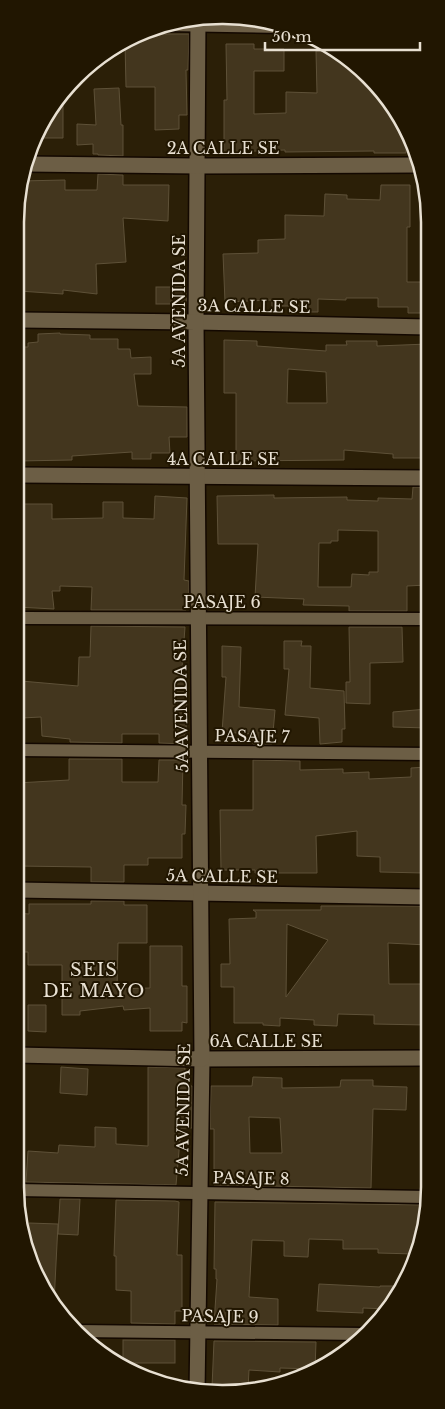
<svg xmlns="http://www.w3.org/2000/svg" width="445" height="1409" font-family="'Libre Baskerville',serif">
<rect width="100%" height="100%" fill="#2b1f07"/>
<g fill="#43361e" stroke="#5e5138" fill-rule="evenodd">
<polygon points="146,34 189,34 188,70 186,70 187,115 179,115 179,129 155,130 155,87 126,87 125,42"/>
<polygon points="226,44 254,44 254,49 284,49 284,71 254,71 254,114 286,113 286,92 317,93 316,51 337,51 369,76 406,126 406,153 374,153 374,151 285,152 285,150 224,152 224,100 227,100"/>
<polygon points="119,88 121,125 123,125 123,156 98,155 98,154 93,154 93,144 77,145 77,124 96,125 94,89"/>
<polygon points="63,95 63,138 37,138 50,107"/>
<polygon points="98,174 123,175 123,185 169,185 168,221 123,218 126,262 96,264 97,294 63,290 63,294 19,291 20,181 65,180 65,190 97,190"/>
<polygon points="381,185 410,185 410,227 407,227 407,282 428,282 427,313 408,313 408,307 378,307 378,298 346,298 346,300 318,299 318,312 300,312 300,306 272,306 272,300 225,302 223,254 258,253 258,240 285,239 285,215 324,216 325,194 347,195 347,199 380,200"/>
<rect x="156" y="287" width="31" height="17"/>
<polygon points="60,333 60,334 90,335 90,339 118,339 118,349 130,349 131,358 151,357 151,374 134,374 138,406 187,407 187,437 169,437 170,453 151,453 151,459 132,459 132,452 72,456 72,460 18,461 18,347 28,347 28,343 38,342 38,334"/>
<path d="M 224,340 L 257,341 L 257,346 L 326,351 L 326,345 L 347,345 L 346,341 L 377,341 L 377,346 L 428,344 L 428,451 L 425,451 L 425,458 L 393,458 L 393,454 L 344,450 L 344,460 L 236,461 L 236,393 L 224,393 ZM 288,369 L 326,372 L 327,403 L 287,403 Z"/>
<path d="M 413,487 L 428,487 L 427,585 L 407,586 L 407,611 L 349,611 L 349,606 L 303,605 L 304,599 L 255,597 L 258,544 L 218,544 L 217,496 L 274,495 L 274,498 L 347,497 L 347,500 L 378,501 L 378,498 L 412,499 ZM 338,530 L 378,531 L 378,572 L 369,572 L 369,575 L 352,574 L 351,587 L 318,587 L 319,543 L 331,543 L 331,541 L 338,541 Z"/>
<polygon points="155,496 187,498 184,580 189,581 189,604 187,604 186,610 91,610 92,587 60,586 60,591 52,591 54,609 17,607 18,504 52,504 52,519 103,518 103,502 123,502 123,518 154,519"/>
<polygon points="91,626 185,627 181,681 187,681 186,735 184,735 184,744 159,743 159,734 122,734 122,743 70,742 70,739 42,736 41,717 22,718 21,681 78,686 79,657 90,657"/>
<polygon points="349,627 402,627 403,662 370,663 370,704 346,703 346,682 350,682"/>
<polygon points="284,641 302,641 301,646 311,646 310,688 344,691 345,729 342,729 342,742 320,744 319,718 285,715 289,669 284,669"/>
<polygon points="222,646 241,647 239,707 275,710 272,744 253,744 253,734 222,732 226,677 222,677"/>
<polygon points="427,709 427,728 393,727 393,712"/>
<polygon points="69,759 122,759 122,782 158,782 159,760 183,760 182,805 186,805 185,834 182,834 182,858 148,858 148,865 124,865 124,882 91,882 91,867 16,866 17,783 69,780"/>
<polygon points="253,760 300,761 300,770 343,769 343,773 369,772 369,779 411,777 411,768 427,767 427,860 424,860 424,873 380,872 380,857 357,856 357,831 316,836 317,873 255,873 255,870 221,870 220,810 253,810"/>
<polygon points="91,901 124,901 124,905 147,905 147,943 118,943 117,989 150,988 150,946 182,946 182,986 187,986 187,1023 182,1022 182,1031 150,1031 150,1008 124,1010 123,1006 80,1011 80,1015 62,1015 62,965 28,965 28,952 16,952 16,913 29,914 29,904 91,904"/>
<path d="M 321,906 L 427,906 L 427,945 L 388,943 L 389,984 L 426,984 L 426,1025 L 374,1024 L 374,1015 L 338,1014 L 337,1026 L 314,1025 L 314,1020 L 280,1018 L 280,1026 L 263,1025 L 263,1023 L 234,1023 L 234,987 L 221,987 L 221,964 L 230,964 L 229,919 L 256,918 L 256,912 L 253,910 L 321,910 ZM 287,924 L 328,940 L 286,997 Z"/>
<polygon points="28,1005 46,1005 46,1032 28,1031"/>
<polygon points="61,1067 88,1069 87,1095 60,1093"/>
<polygon points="148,1067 185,1068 185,1086 192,1086 192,1128 181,1128 176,1185 26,1182 28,1151 58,1153 59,1145 95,1147 95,1127 116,1128 116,1144 148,1146"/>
<path d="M 253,1077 L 282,1078 L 282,1088 L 340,1087 L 341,1080 L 373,1080 L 373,1086 L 407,1087 L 406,1110 L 373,1109 L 371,1188 L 214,1185 L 214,1129 L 210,1129 L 211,1086 L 252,1086 ZM 249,1117 L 280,1118 L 282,1153 L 250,1153 Z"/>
<polygon points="60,1199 80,1199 78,1235 58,1234"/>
<polygon points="116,1200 175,1201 179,1202 177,1255 182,1255 182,1311 175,1311 175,1324 131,1323 131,1291 116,1290 116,1256 114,1256"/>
<polygon points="215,1202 426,1205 426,1227 415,1254 378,1253 378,1249 343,1249 343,1240 309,1239 308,1257 284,1256 284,1241 252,1240 249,1297 278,1299 278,1325 214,1324 217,1279 216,1279 216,1269 214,1269"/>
<polygon points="29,1223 58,1224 54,1303 31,1266 29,1255"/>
<polygon points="319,1284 380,1287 380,1286 401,1286 395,1302 388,1309 363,1308 363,1313 317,1311"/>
<rect x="123" y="1340" width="52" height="23"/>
<polygon points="214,1341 316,1342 315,1369 280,1368 280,1372 249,1370 248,1389 212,1387"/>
</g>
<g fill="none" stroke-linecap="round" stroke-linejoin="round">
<g stroke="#130800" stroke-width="15">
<g id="service">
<polyline points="167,25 283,27"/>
<polyline points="17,618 427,619"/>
<polyline points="17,750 427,754"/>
<polyline points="16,1190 426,1197"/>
<polyline points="77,1331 363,1334"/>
</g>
</g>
<g stroke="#130800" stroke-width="18">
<g id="minor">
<polyline points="198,19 196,322 428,327"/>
<polyline points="26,164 197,166 419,165"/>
<polyline points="18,475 428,478"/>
<polyline points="16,890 427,897"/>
<polyline points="197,1392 202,1059 426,1058"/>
</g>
</g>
<g stroke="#130800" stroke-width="18">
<polyline id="tertiary" points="16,1055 202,1059 196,322 18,320"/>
</g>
<use href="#service" stroke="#6c5e45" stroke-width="12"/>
<use href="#minor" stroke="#6c5e45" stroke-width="15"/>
<use href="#tertiary" stroke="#6c5e45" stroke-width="15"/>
</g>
<g text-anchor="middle" stroke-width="4" stroke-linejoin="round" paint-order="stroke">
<g font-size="16" fill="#e8e0d2" stroke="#211601">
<text x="223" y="154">2A CALLE SE</text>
<text transform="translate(179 301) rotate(-90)" y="6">5A AVENIDA SE</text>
<text transform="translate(254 306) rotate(1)" y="6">3A CALLE SE</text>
<text x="223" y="465">4A CALLE SE</text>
<text x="222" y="608">PASAJE 6</text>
<text transform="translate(181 706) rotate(-91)" y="6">5A AVENIDA SE</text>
<text transform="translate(252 736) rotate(1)" y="6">PASAJE 7</text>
<text transform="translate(222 876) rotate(1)" y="6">5A CALLE SE</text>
<text x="266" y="1047">6A CALLE SE</text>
<text transform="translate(183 1110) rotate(-89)" y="6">5A AVENIDA SE</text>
<text transform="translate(251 1178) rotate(1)" y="6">PASAJE 8</text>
<text transform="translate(220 1316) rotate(1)" y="6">PASAJE 9</text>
</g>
<g font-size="18" letter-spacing="1" fill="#e8e0d2" stroke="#211601">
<text x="94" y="976">SEIS<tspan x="94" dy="21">DE MAYO</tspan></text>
</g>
</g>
<path d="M0 0H445V1409H0ZM222 24H223A198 198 0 0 1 421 222V1187A198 198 0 0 1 223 1385H222A198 198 0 0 1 24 1187V222A198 198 0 0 1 222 24Z" fill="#211601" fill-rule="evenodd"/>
<path fill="none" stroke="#e8e0d2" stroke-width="2.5" d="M222 24H223A198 198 0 0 1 421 222V1187A198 198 0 0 1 223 1385H222A198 198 0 0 1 24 1187V222A198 198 0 0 1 222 24Z"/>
<path d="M265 42v8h155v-8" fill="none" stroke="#e8e0d2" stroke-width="2.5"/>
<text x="272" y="42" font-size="15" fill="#e8e0d2" stroke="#211601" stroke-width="4" paint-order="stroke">50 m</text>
</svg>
